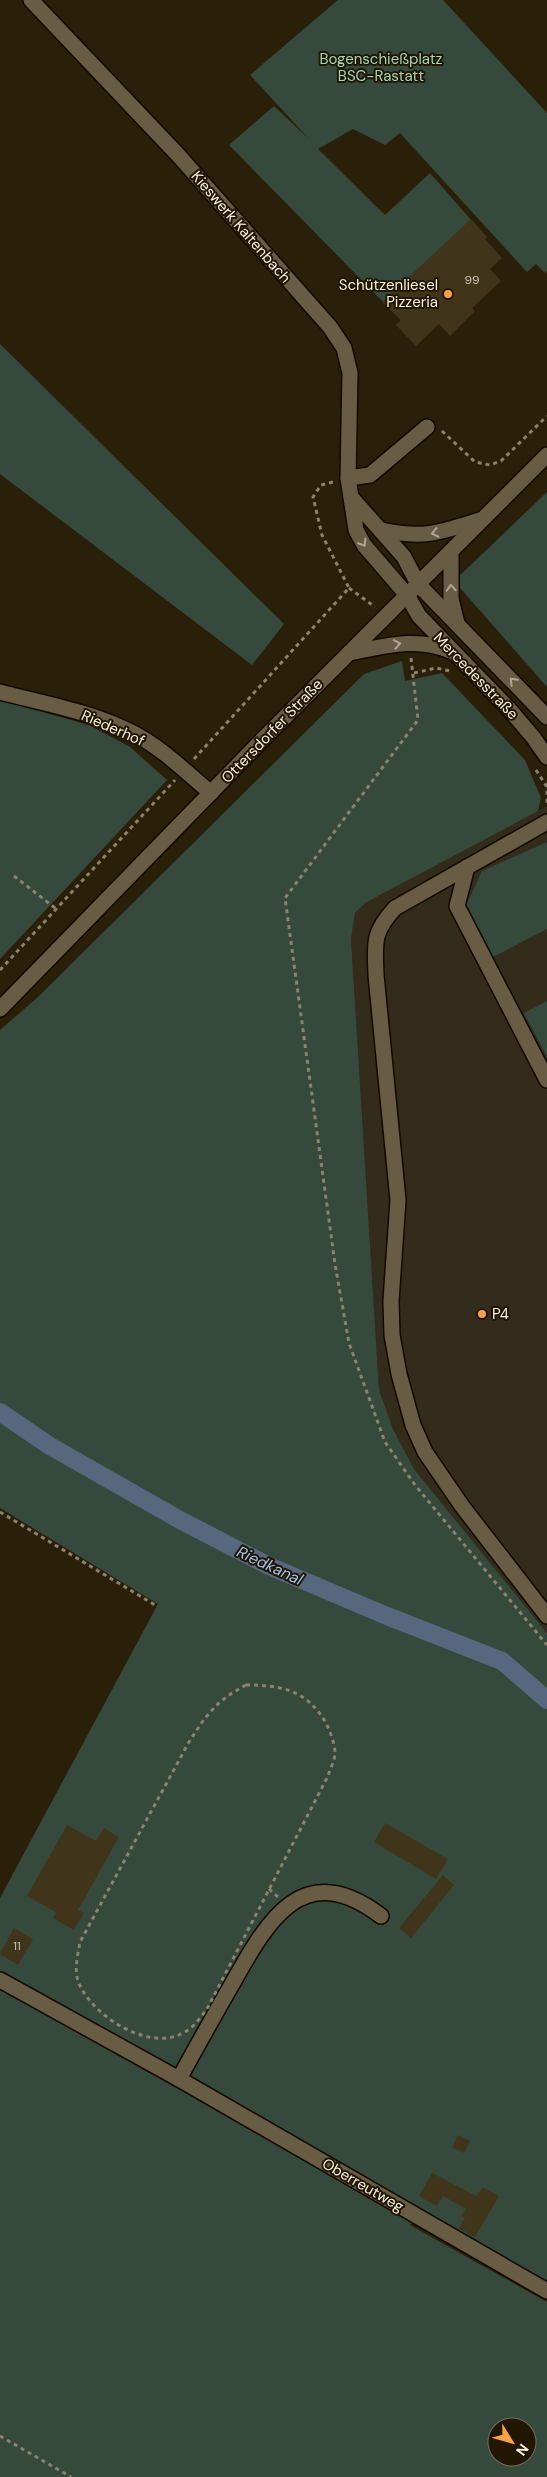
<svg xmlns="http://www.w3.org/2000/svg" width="547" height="2477" font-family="'DM Sans',sans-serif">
<rect width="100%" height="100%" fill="#2a2009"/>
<polygon fill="#332c1b" points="547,806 547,1633 414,1469 393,1429 379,1390 351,939 355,913 365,903"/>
<g fill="#354a3d" fill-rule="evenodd">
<polygon points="338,0 443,0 547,113 547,271 545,273 536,264 527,272 400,133 385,145 353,129 318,149 385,215 430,173 479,229 392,311 229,145 274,106 310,140 250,75"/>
<polygon points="0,344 284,624 252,665 0,474"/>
<polygon points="547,492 547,687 454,581"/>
<path d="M 402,661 L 405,681 L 442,673 L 525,760 L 541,798 L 538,811 L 365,903 L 355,913 L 351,939 L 379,1390 L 393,1429 L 414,1469 L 547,1633 L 547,2282 L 417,2211 L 410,2225 L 547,2302 L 547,2477 L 0,2477 L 0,1898 L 158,1604 L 0,1508 L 0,1030 L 38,997 L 364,674 ZM 497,2427 L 527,2427 L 527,2457 L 497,2457 Z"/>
<polygon points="0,700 89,725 130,747 167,780 0,959"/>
<polygon points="547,842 547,929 489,959 466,905 482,871"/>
<polygon points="547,1001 547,1057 524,1013"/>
</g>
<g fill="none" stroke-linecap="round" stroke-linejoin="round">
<polyline stroke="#57677e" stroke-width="18" points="0,1412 50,1446 180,1520 269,1566 387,1616 502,1661 547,1700"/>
</g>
<g fill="#40341b">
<polygon points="471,219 487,237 485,239 502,258 490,269 501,281 472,308 475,311 450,336 439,324 416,346 396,325 401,320 382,302"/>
<polygon points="385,1823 448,1859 436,1879 374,1842"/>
<polygon points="67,1825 96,1841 104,1828 119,1837 78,1910 84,1913 74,1930 53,1918 56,1912 27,1896"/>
<polygon points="443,1875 454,1885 411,1938 399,1928"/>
<polygon points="14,1928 33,1939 18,1965 0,1954"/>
<polygon points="458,2135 470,2141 464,2153 452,2147"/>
<polygon points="432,2173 476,2196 483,2187 499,2196 475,2237 459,2228 465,2218 461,2216 466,2209 443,2196 437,2206 419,2196"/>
</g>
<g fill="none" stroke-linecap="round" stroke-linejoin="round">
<g stroke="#130900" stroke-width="18">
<g id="minor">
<polyline points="31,0 179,156 330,327 344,348 350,373 348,478 356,530 364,545 407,595 419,616 510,710 533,737 547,757"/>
<polyline points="348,478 370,475 427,427"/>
<polyline points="351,497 404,557 418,584 547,717"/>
<path d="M 381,530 C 425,539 438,533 480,520"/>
<polyline points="451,551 451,599 457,623"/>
<path d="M 349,653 C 383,647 416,636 450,651"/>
<path d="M 0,692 C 46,704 93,712 135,734 C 163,749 187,773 211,793"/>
<path d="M 547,822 L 395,908 C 372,933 375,943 376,975 L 398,1200 L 391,1301 L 392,1335 L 399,1374 L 413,1425 L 425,1452 L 462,1506 L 547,1616"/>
<polyline points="467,867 457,906 547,1080"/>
<polyline points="0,1009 268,734 547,455"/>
<polyline points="0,1980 179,2079 547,2291"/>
<path d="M 179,2079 C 196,2048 213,2017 231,1986 C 267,1922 302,1856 381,1916"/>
</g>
</g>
<g stroke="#8b826f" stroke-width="3" stroke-dasharray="4 4" stroke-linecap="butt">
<polyline points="442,431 475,462 490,465 501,461 547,416"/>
<polyline points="349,588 375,607"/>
<polyline points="411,658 418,720 285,898 335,1264 349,1343 385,1442 415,1485 547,1645"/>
<polyline points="414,673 436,668 450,671"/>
<polyline points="194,759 349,588 322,535 313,497 321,485 333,482"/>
<polyline points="536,770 547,787 547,806"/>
<polyline points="14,876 55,908"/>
<polyline points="0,970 175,780"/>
<polyline points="0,1512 155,1605"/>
<path d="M 246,1685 C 281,1685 307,1690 326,1723 C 330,1731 335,1744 335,1753 C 335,1760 330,1769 328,1776 L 208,2007 C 201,2017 193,2029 181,2034 C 146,2051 90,2014 78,1981 C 74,1969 78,1954 80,1942 L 189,1742 C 207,1714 216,1701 246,1685 Z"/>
<polyline points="269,1889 278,1897"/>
<polyline points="0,2436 71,2477"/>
</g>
<use href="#minor" stroke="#685c44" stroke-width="15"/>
</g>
<defs><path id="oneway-chevron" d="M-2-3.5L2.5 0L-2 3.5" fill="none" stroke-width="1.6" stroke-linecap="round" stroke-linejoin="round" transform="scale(1.25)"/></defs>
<g stroke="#b0a694">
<use href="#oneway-chevron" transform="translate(435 533) rotate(167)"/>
<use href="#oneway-chevron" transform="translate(363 543) rotate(58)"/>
<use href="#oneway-chevron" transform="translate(451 588) rotate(-94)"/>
<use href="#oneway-chevron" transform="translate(397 644) rotate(-10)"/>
<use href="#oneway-chevron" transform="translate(513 681) rotate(-135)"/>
</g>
<g fill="#f8a14a" stroke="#211602" stroke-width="2">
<circle cx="448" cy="294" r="5"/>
<circle cx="482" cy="1314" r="5"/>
</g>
<g text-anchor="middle" stroke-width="4" stroke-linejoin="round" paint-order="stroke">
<g font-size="12" fill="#cac2b1">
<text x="472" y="284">99</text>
<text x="17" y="1950">11</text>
</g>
<g font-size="15" fill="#a1d7b6" stroke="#211602">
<text x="381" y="64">Bogenschießplatz<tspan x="381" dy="17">BSC-Rastatt</tspan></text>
</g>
<g font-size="15" fill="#f8f1e3" stroke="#211602">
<text transform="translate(241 227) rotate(49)" y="5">Kieswerk Kaltenbach</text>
<text transform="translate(476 676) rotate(46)" y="5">Mercedesstraße</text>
<text transform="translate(113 728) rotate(24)" y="5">Riederhof</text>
<text transform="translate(272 731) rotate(-46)" y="5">Ottersdorfer Straße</text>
<text transform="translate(363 2185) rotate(30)" y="5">Oberreutweg</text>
</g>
<g font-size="15" fill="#f8f1e3" stroke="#211602" text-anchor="end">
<text x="438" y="290">Schützenliesel<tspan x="438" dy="17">Pizzeria</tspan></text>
<text x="492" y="1319" text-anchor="start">P4</text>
</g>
<g font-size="16" font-style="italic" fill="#a4c1ef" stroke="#211602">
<text transform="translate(270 1565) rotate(25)" y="6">Riedkanal</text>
</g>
</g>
<g transform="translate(512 2442) rotate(127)"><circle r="24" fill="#211602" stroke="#776e5c"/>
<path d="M0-4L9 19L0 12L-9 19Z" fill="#f8a14a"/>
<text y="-8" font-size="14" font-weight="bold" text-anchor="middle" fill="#f8f1e3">N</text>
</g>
</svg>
